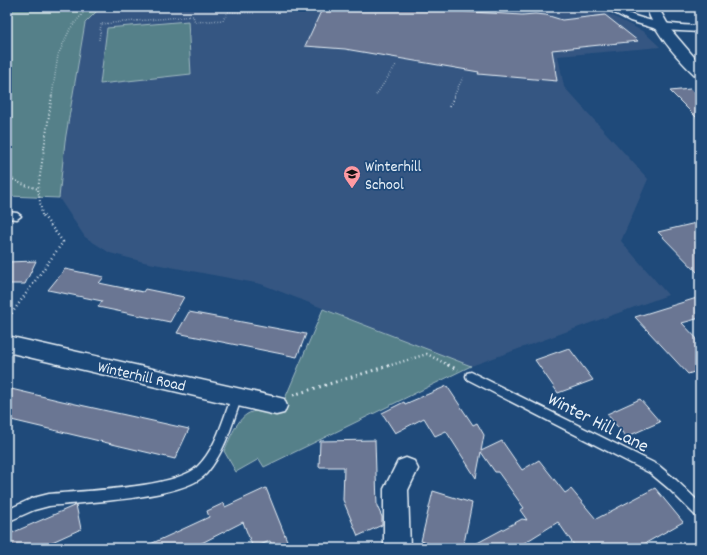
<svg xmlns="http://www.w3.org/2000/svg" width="707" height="555" font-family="Dekko,sans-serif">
<rect width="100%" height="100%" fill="#1f4a7a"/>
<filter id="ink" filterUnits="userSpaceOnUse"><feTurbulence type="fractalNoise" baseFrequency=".025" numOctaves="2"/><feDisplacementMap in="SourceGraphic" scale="8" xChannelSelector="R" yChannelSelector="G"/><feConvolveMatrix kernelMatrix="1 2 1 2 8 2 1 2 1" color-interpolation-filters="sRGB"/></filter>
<g filter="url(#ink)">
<polygon fill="#365782" points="101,7 595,7 644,32 660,47 558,56 564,87 648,179 621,241 668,295 471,366 261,284 144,262 110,253 85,237 59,198 65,141 85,23"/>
<g fill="#558089" stroke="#9eb8c0">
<polygon points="7,7 101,7 85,23 65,141 59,198 7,196"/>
<polygon points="188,21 191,74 100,84 107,28"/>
<path d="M 323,309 L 471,366 L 264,467 L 259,459 L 236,472 L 224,451 C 231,437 238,413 256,411 C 263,411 271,414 278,415 Z"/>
</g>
<g fill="#6b7693" stroke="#e8f1f8">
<polygon points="323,7 388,7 522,15 535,14 546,15 562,20 605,15 638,41 552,50 557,81 478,74 479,72 345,49 305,46"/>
<polygon points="690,89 700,98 700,121 670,91"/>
<polygon points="700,222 700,275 658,232"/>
<polygon points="36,261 25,284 7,284 7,262"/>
<polygon points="65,269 104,277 99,283 143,292 145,289 184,297 170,322 98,307 102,301 48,290"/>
<polygon points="700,297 700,318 682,323 700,342 700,370 688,374 635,317"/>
<polygon points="189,312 306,334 297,357 177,333"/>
<polygon points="569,348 593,380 558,393 535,360"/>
<polygon points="447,386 473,425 477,423 484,435 481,451 502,441 522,470 539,460 565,493 571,489 596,519 655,488 683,522 637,548 576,548 558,522 516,548 468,548 522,519 527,520 520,510 524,508 498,472 495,472 481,452 476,478 446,431 435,436 424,418 395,433 382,413 404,402 405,404"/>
<polygon points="7,388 62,401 189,429 175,459 7,419"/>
<polygon points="640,399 660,422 626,437 607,414"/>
<polygon points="375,440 377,506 382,517 382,525 358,536 343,500 344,467 319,467 320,441"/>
<polygon points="266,488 290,548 273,548 270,541 253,548 243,522 192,548 142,548 209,517 207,511 224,503 225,507"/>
<polygon points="433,491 472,503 463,548 443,548 421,541"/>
<polygon points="76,505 81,529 39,548 7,548 7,535"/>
</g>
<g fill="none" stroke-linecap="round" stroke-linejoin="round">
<g stroke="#e8f1f8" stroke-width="3">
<g id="lane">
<polygon points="7,212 17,213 21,216 17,219 7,218"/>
<polygon points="471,372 658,465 676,480 700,503 700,518 696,516 668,488 650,473 467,379 466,376 467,373"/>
<path d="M 237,391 L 241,393 L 242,396 C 233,422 225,452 206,474 C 183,499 84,502 49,506 L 34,510 L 7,522 L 7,510 L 33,498 L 49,494 C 82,491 175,488 197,467 C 216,449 223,419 232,396 L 233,393 Z"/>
</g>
</g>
<g stroke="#e8f1f8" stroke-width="3">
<g id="street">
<path d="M 603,7 C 619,7 624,12 638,17 C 659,24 679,25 700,26 L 700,32 L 660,30 L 630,21 Z"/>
<polygon points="7,336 276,397 284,399 287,406 284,413 276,415 7,352"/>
<polygon points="406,458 414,461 418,469 408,490 410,548 384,548 384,489 398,461"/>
</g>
</g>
<g stroke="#e8f1f8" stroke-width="3">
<path id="secondary" d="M 646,7 L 658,7 L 671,30 L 700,64 L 700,76 L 695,75 C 675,56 655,33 646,7 Z"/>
</g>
<g stroke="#e8f1f8" stroke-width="1.5" stroke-dasharray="0.5 2" stroke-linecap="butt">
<polyline points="99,40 101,24 193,16 195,22 223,20 228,12 255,13"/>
<polyline points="376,95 396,65"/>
<polyline points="52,96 58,55 70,29 88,7"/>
<polyline points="454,96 463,77"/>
</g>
<g stroke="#e8f1f8" stroke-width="2" stroke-dasharray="1 2.5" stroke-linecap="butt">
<polyline points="449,107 455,95"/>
<polyline points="7,176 22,184 38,189"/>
<polyline points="42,215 38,189 52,95"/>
</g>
<g stroke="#e8f1f8" stroke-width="2.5" stroke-dasharray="1 3" stroke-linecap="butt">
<polyline points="7,320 63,242 42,214"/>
<polyline points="388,366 427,354 450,366"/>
</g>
<g stroke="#e8f1f8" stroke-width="3" stroke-dasharray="1.5 4" stroke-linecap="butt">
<polyline points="448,365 458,370"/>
<polyline points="293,395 391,365"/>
</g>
<use href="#lane" fill="#1f4a7a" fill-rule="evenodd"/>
<use href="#street" fill="#1f4a7a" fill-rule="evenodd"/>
<use href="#secondary" fill="#1f4a7a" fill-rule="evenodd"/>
</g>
</g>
<defs>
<g id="school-pin" transform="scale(0.9)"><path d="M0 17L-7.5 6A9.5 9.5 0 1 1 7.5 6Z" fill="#ff9aa2" stroke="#1f4a7a"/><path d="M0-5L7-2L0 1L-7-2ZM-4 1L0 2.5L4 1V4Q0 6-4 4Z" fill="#111"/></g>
</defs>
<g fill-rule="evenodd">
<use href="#school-pin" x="352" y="174"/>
</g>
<g text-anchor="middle" stroke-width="3.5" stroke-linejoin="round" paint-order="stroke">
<g font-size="16" fill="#e8f1f8" stroke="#1f4a7a" text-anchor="start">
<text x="365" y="171">Winterhill<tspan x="365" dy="18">School</tspan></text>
</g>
<g font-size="16" fill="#e8f1f8" stroke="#1f4a7a">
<text transform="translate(142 375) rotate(13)" y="6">Winterhill Road</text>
</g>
<g font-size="19" fill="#e8f1f8" stroke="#1f4a7a">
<text transform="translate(599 421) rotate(27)" y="7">Winter Hill Lane</text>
</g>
</g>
<rect width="707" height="555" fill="none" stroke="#1f4a7a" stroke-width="24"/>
<rect x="12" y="12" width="683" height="531" fill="none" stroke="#e8f1f8" stroke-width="1.5" filter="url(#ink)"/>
</svg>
